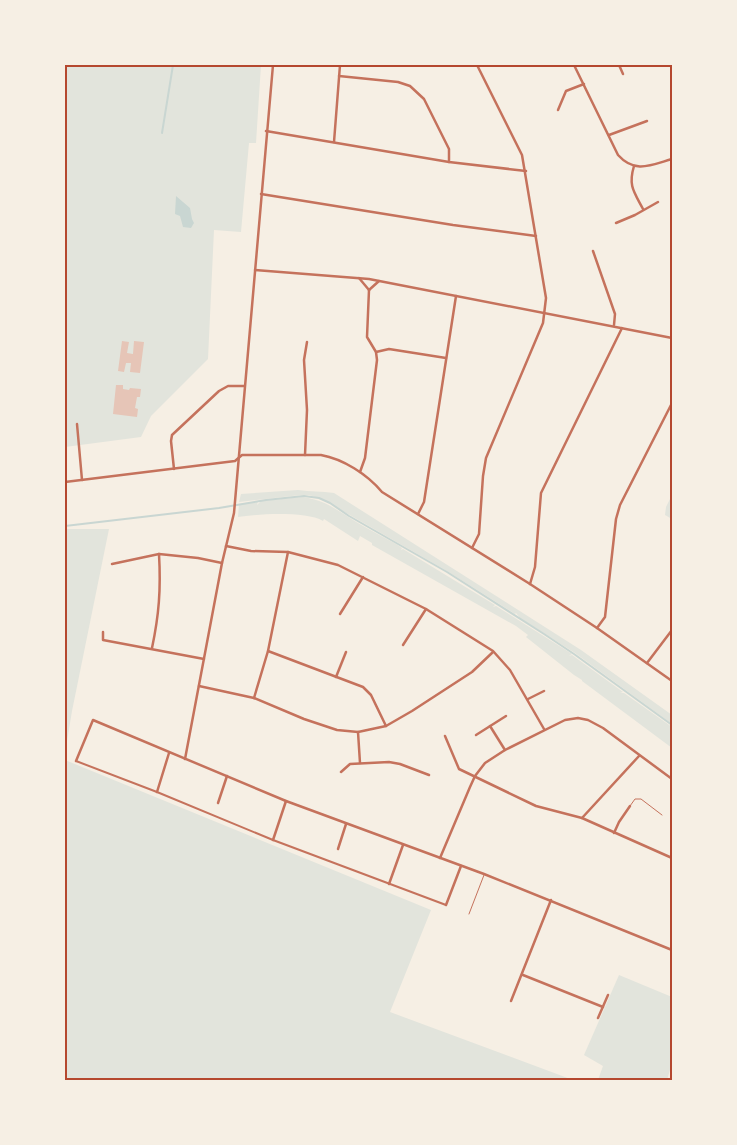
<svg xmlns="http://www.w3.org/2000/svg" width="737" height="1145" font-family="Montserrat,sans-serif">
<rect width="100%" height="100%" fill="#f6efe4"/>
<g fill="#e2e4dc">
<polygon points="65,65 261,65 256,143 249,143 241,232 214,230 208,359 151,416 141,437 65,447"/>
<path d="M 298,490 C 310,492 322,491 334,493 L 581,650 L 672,715 L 672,724 L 575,653 L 520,618 L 516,613 L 515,614 L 447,571 L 322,499 L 309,495 L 301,495 L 239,502 L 241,494 Z"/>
<polygon points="672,495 672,519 665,515 666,507"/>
<path d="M 302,497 C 326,500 338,511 358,523 C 370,530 383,537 396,544 L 402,548 L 401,550 L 403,549 L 495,605 L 493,607 L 496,606 L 572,654 L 569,656 L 572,655 L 623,692 L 620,693 L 624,693 L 672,727 L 672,748 L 582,681 L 582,680 L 574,675 L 526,637 L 528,635 L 516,626 L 372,545 L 372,543 L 360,536 L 358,541 L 324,519 L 323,521 C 306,511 257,514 238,517 L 239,504 L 258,501 L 257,505 L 261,501 Z"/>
<polygon points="65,529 109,529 72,711 65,753"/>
<polygon points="65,760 431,910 390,1012 573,1080 65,1080"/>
<polygon points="619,975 672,997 672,1063 667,1080 598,1080 603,1066 584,1055"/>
</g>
<polygon fill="#c9d6d2" points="176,196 190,208 192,219 194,223 191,228 183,227 180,216 175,214"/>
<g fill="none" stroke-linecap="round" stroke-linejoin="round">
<g stroke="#c9d6d2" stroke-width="2">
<polyline points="162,133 173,65"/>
<polyline points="65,526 219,508 266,500 304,496 319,498 330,503 349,516 447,572 544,634 574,654 672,725"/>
</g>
</g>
<g fill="#e6c5b7">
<polygon points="122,341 129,342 127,353 133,354 134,341 144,342 140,373 130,372 131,363 126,363 124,372 118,371"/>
<polygon points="116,385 123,385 123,389 129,390 130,388 141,389 140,397 137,397 135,408 138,409 137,417 113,414"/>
</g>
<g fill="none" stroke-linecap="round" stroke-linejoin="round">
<g stroke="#c5725c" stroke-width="1">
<polyline points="630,806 635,799 641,799 662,815"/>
<polyline points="469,914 484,875"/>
</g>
<polyline stroke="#c5725c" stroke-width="2" points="76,761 157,792 273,840 446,905"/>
<g stroke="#c5725c" stroke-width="2.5">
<path d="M 574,65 L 618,155 C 635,174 651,165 672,159"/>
<polyline points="619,65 623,74"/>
<polyline points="339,76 398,82 410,86 424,99 449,149 449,162"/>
<polyline points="558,110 566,91 584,84"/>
<polyline points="266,131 449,162 526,171"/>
<polyline points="609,135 647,121"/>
<polyline points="334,142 340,65"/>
<path d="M 634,166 C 628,186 634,192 643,209"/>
<polyline points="261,194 453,225 536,236"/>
<polyline points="616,223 635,215 658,202"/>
<polyline points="593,251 615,314 614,325"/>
<polyline points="255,270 369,279 672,338"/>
<polyline points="359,278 369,290"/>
<polyline points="369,290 379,281"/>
<polyline points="376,352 389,349 446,358"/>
<polyline points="77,424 82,480"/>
<polyline points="305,455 307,410 304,360 307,342"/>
<polyline points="174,469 171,441 172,435 219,391 228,386 244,386"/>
<polyline points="360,472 365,458 377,360 376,352 367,337 369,290"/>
<path d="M 65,482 L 235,461 L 242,455 L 321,455 C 343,459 367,474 382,492 L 530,584 L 597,628 L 672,681"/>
<polyline points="418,514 424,502 456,296"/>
<polyline points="226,546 251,551 288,552 338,565 426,609 493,651 510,670 544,729"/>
<polyline points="472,548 479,534 483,476 486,458 543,323 546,298 522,155 477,65"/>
<polyline points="112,564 159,554 198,558 222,563"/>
<polyline points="530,584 535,567 541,493 622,328"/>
<polyline points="340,614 363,577"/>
<polyline points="597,628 605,617 616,519 620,505 672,403"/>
<polyline points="103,632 103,640 204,659"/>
<polyline points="403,645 426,609"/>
<path d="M 152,648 C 159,615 161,589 159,554"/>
<polyline points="268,651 363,687 371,695 386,726"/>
<polyline points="647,663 672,630"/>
<polyline points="336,677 346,652"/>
<polyline points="199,686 254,698 304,719 337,730 358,732 386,726 412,711 472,672 493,652"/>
<polyline points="254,698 268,651 288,552"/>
<polyline points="528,699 544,691"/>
<polyline points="490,726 505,750"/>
<polyline points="358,732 360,763"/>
<polyline points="476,735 506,716"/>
<polyline points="445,736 459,769 536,806 582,818 672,858"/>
<polyline points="185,759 222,563 234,513 273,65"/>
<polyline points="76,761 93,720 286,801 484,874 672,950"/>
<polyline points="341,772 350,764 389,762 400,764 429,775"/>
<polyline points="157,792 169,753"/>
<polyline points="218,803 227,776"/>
<polyline points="582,818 639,756"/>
<polyline points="614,833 619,822 630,806"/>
<polyline points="273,840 286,801"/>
<polyline points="338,849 346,824"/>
<polyline points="440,858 470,787 475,776 485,763 505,750 565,720 578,718 588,720 603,728 672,779"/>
<polyline points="389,884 403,845"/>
<polyline points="446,905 461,866"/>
<polyline points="523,975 603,1007"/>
<polyline points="511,1001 551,900"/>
<polyline points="598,1018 608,995"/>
</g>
</g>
<rect width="737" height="1145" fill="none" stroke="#f6efe4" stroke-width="132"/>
<rect x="66" y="66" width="605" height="1013" fill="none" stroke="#b5482f" stroke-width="2"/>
</svg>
